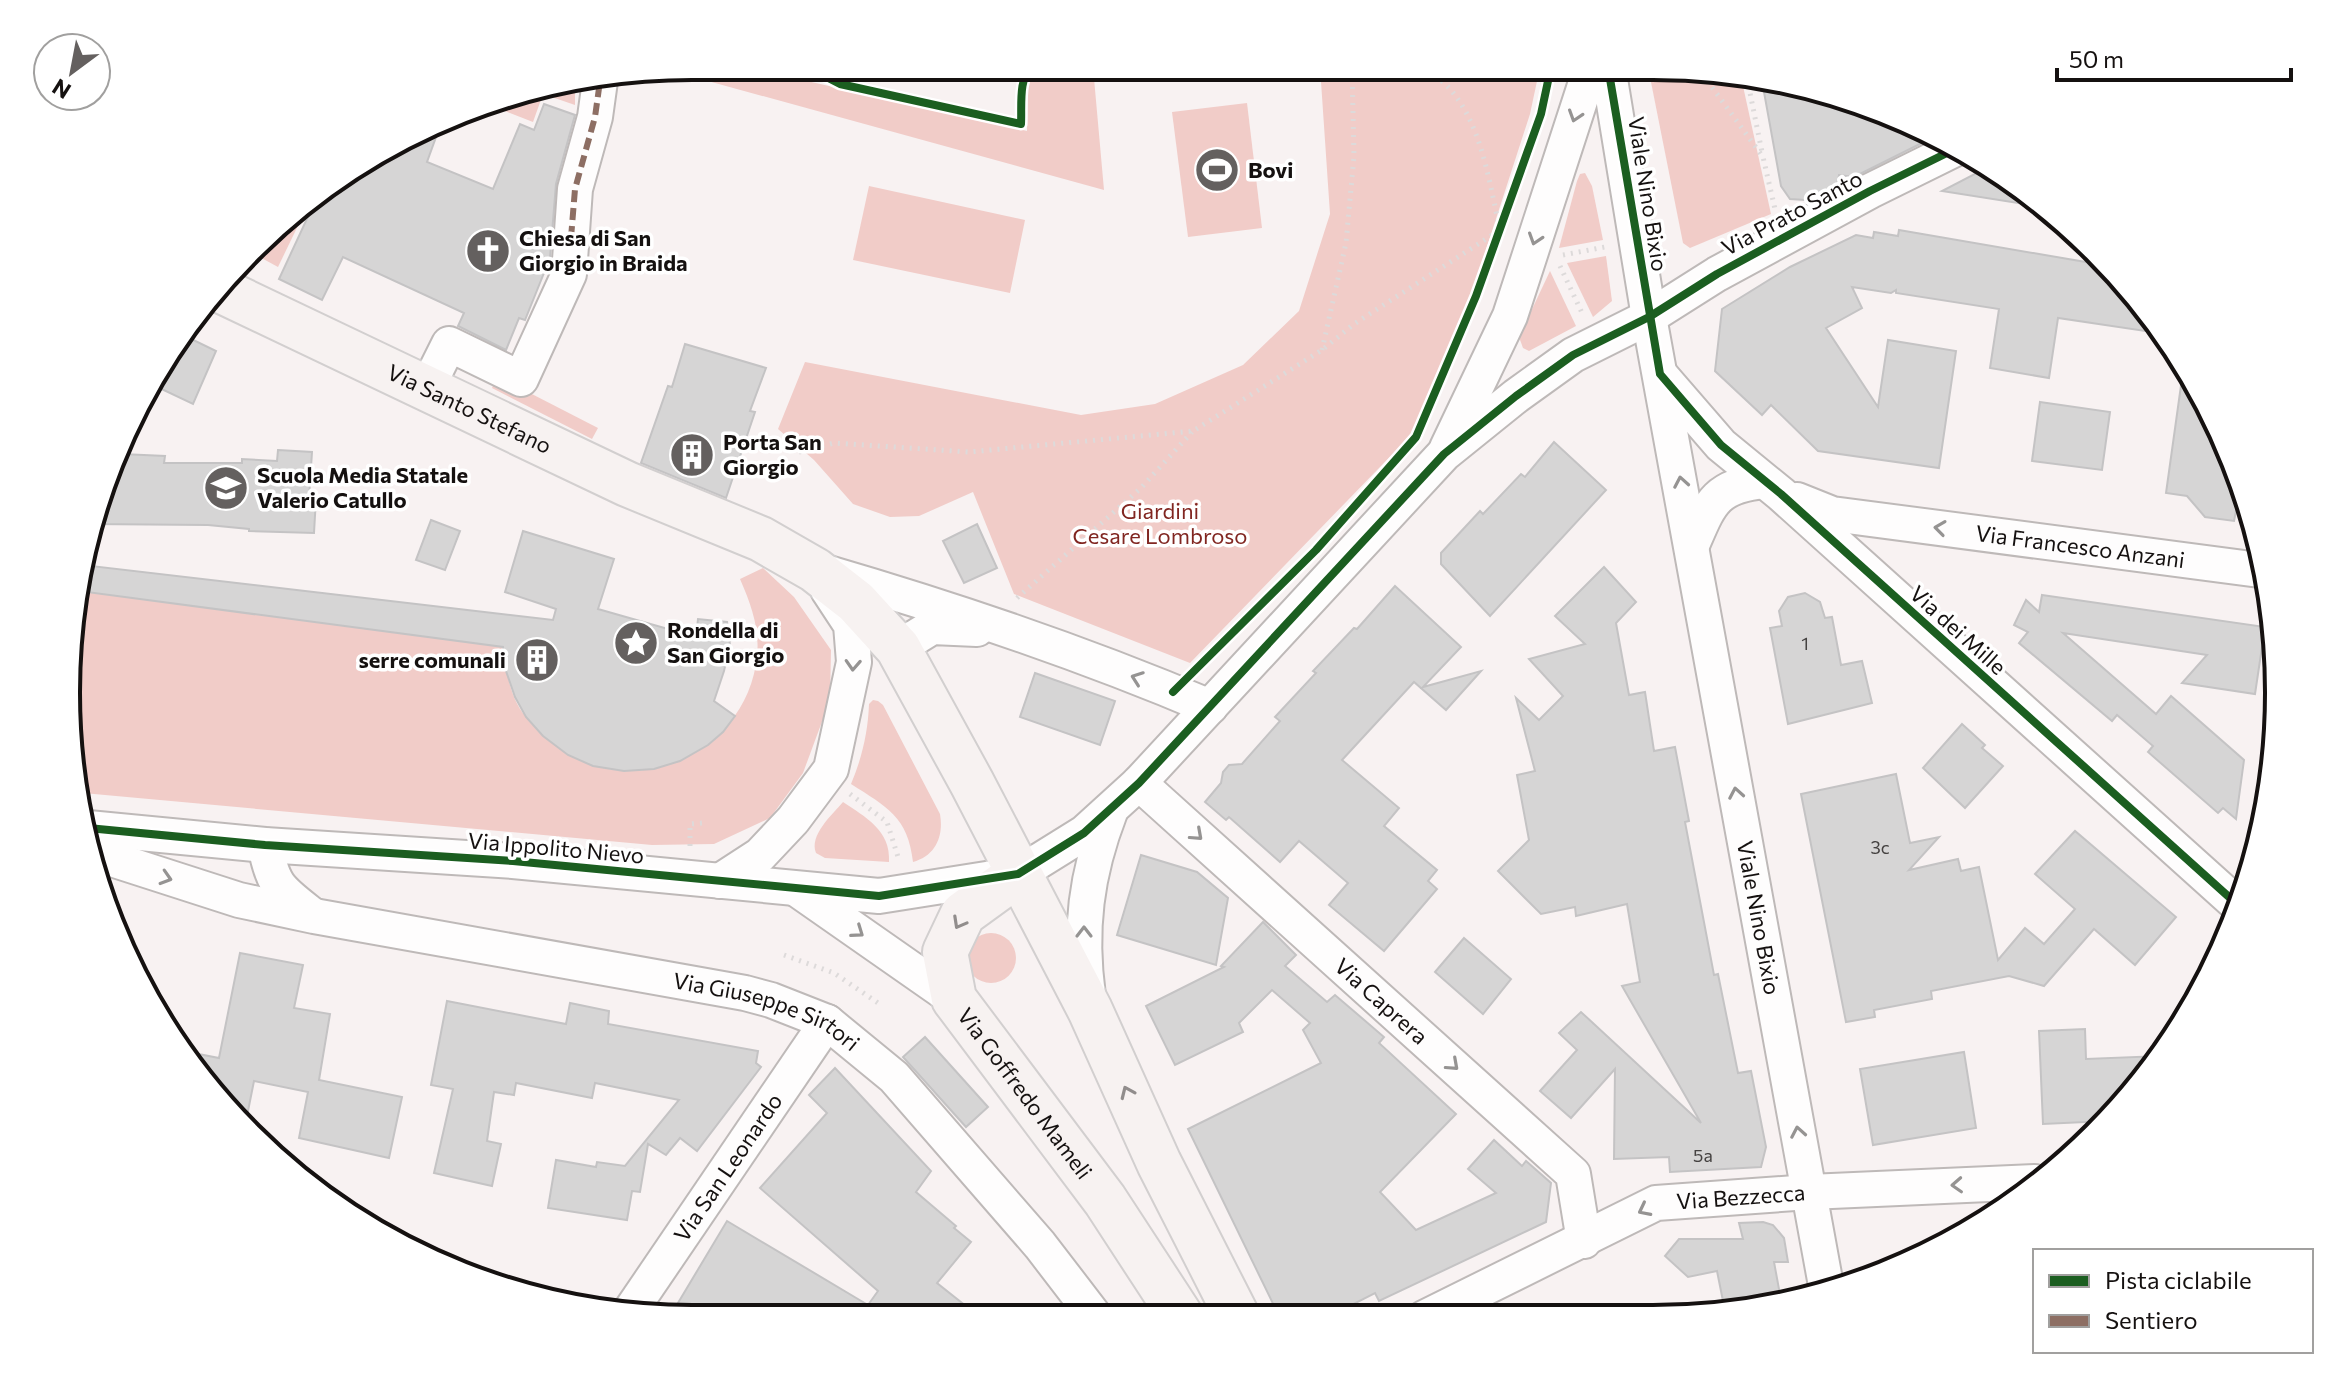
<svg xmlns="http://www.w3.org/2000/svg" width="2345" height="1385" font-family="Commissioner,sans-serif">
<rect width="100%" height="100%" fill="#f8f2f2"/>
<g fill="#f1ccc8">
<path d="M 693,66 L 741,66 L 1027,131 L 1028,85 C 1041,64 1070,67 1093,67 L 1104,190 L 668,70 Z"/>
<polygon points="1320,67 1540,67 1530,114 1472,293 1411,435 1190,663 1014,594 973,492 919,516 890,517 853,504 814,460 778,429 805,362 1081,415 1155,404 1243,365 1299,311 1330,214"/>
<polygon points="1648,67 1694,67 1741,77 1771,214 1690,248 1683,243"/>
<polygon points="575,85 575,105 543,94 533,122 484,103 492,99"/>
<polygon points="1247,103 1262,228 1188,237 1172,112"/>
<polygon points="1585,173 1592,186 1603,240 1559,248 1577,181 1580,174"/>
<polygon points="869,186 1025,220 1010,293 853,260"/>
<polygon points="305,202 308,205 278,267 256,255"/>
<polygon points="1606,256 1612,301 1593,317 1567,263"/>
<polygon points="1550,271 1576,326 1529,351 1523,348 1519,337"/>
<polygon points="497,376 598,428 592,439 492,388"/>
<path d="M 763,568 L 794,597 L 831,650 L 830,700 L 803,773 L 770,818 L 714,844 L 652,845 L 83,793 L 66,693 L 79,591 L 503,647 C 506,670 510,699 526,717 C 535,727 550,734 561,742 C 571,750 584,763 596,766 C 671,788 750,733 757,656 C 760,629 751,604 740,579 Z"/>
<path d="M 873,700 L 878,701 L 883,705 L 940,814 C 944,837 935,856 913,862 C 908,817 887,807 851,784 C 862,758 868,732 869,704 Z"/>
<path d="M 843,802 C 865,817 891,830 889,862 L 825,858 L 816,853 C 809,835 832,815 843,802 Z"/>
<circle cx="991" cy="958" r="25"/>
</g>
<g fill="#d6d5d5" stroke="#c4c3c4" stroke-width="2">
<polygon points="1762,81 1854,99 1932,138 1854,177 1839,175 1837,185 1805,200 1790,199 1781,186"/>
<polygon points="544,104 575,115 556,184 550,258 525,320 519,318 506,350 458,326 464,313 343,257 322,300 279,279 312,208 305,202 311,195 440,126 427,162 493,189 520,124 534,130"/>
<polygon points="1990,166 2000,171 2044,207 1942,191"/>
<polygon points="1899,230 2109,266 2165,334 2058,318 2049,378 1990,368 1999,309 1896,293 1896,290 1891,293 1852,287 1862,308 1826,328 1878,407 1888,340 1956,351 1939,468 1818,451 1771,405 1762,415 1715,371 1722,309 1790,267 1856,235 1873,238 1874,232 1898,236"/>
<polygon points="181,334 216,351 193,404 153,385 172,344"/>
<polygon points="685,344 766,368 750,411 755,412 726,498 641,463 668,386 672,387"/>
<polygon points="2184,364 2231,452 2250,513 2236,511 2234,521 2205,517 2187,496 2166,493"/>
<polygon points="2040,402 2110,412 2102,470 2032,461"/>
<polygon points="1554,442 1606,490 1490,616 1441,564 1441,553 1480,511 1483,514 1521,474 1525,477"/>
<polygon points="278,450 312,452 309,498 316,498 314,533 249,531 249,529 208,525 90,524 122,454 165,456 164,463 242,463 242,459 277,461"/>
<polygon points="431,520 460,531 445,570 416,560"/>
<polygon points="977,524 997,568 964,583 943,541"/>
<polygon points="523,531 614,559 598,609 696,637 698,619 727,622 730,645 724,671 714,701 735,716 723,732 708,745 680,761 654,769 624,771 593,766 568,755 543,736 526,717 515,697 506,671 503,647 79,591 83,565 553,620 556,609 505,592"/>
<polygon points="1604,567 1636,602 1616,623 1629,695 1645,692 1654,751 1675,747 1689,821 1685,822 1714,975 1718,974 1738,1073 1751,1071 1766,1147 1761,1167 1670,1172 1669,1157 1614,1159 1615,1069 1571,1118 1540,1091 1577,1050 1559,1033 1581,1012 1701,1123 1622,986 1640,982 1627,904 1576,916 1575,907 1541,914 1498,871 1529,840 1517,775 1535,771 1516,698 1539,720 1563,696 1529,659 1585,644 1555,616"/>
<polygon points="1395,586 1461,647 1423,687 1481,671 1446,710 1414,682 1342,760 1399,808 1384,826 1437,870 1428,881 1437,889 1384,951 1329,905 1348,883 1299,841 1280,862 1229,817 1226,820 1205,802 1221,783 1223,772 1229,765 1242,764 1280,721 1275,717 1316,673 1313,671 1354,628 1357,629"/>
<polygon points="1805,593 1820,602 1825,618 1832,617 1841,665 1862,661 1872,703 1788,724 1770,628 1782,626 1779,611 1788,597"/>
<polygon points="2042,595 2265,627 2255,694 2182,683 2207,655 2063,633 2156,714 2171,696 2244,760 2236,819 2223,808 2218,813 2148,752 2153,746 2117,715 2112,721 2019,643 2028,632 2014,625 2026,600 2039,612"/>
<polygon points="1035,673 1115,701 1100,745 1020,717"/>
<polygon points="1962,724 1985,745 1982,748 2003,766 1965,808 1923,768"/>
<polygon points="1896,774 1910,843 1939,837 1909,870 1958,859 1961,871 1979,867 1998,960 2025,928 2044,944 2075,909 2035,874 2075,831 2176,917 2135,965 2094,929 2044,986 2009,976 1931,991 1932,999 1874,1010 1875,1017 1846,1022 1801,794"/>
<polygon points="1141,855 1197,872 1228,898 1216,965 1117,935"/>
<polygon points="1263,922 1296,955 1285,966 1327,1002 1335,995 1384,1037 1379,1043 1456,1114 1380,1192 1416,1230 1496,1193 1468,1169 1494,1140 1522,1166 1526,1161 1551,1183 1546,1222 1379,1301 1375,1293 1326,1318 1280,1318 1188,1129 1321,1063 1303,1030 1310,1023 1272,990 1239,1023 1243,1032 1175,1065 1146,1006 1224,967 1221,966"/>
<polygon points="1464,938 1511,979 1483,1014 1435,972"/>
<polygon points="240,953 303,965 294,1008 330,1014 319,1080 402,1097 389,1158 299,1138 308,1092 254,1081 246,1121 196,1074 183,1051 219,1058"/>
<polygon points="447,1001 566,1024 570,1003 609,1011 608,1024 758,1051 756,1063 761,1067 697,1151 680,1138 666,1155 648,1144 640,1192 632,1191 627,1220 548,1208 556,1160 596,1167 597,1162 625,1166 679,1100 595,1083 592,1098 516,1083 514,1095 494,1092 487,1141 501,1144 492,1186 434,1173 453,1089 431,1085"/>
<polygon points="2085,1029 2086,1059 2160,1056 2107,1121 2043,1124 2039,1031"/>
<polygon points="925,1037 988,1107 966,1127 903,1057"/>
<polygon points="1964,1052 1976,1128 1873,1145 1860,1069"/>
<polygon points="835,1068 931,1171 916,1192 956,1226 954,1228 971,1242 937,1283 981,1318 669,1318 727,1221 868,1305 878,1291 760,1188 827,1113 809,1095"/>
<polygon points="1763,1222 1773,1225 1784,1238 1788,1262 1774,1262 1781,1300 1725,1311 1717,1271 1688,1277 1665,1256 1679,1239 1743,1239 1739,1223"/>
</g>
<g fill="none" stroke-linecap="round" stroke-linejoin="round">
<g stroke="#beb9b8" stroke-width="38">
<g id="minor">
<path id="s1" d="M 1608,67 L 1649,317 L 1827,1291"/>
<polyline points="1663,378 1721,445 1781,494 2239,906"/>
<polyline points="427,388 449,344 521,379 569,274 575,189 595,117 600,81"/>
<polyline points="1447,448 1510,316 1591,67"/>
<path id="s2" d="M 1797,500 L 1832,514 L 2267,571"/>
<path d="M 1692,545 C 1710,503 1715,486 1764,481"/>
<path d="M 825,572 C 955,610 1085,654 1210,707"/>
<polyline points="898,648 932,627 977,629"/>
<path id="s3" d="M 1139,783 L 1573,1174 L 1584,1241"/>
<polyline points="88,828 265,845 513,861 879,896 1018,874 1084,833 1139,783 1444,454 1516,396 1573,355 1649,317 1717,274 1870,191 1955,149"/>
<path d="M 265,845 C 273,886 279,889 311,914"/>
<path id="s4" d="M 93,853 L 239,900 L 314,916 L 745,993 L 771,1000 L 827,1022 L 894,1077 L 1040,1245 L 1096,1318"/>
<polyline points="720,881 760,855 793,820 831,769 854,662 851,625 828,590"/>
<polyline points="798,890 954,999"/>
<path d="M 1088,996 C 1079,930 1086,874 1110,812"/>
<path id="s5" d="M 629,1313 L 827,1022"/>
<path id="s6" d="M 1424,1318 L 1656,1203 L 1809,1192 L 2035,1182"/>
</g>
</g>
<g stroke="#d2cfcf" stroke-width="48">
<g id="major">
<path id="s7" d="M 222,291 L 627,484 L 761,539 L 815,570 L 856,602 L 898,648 L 972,783 L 1090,1010 L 1159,1163 L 1238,1318"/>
<path id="s8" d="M 1018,874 L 963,914 L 945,952 L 954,999 L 1105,1200 L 1182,1318"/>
</g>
</g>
<g stroke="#dddada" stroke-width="5" stroke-dasharray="2 6" stroke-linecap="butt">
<path d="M 1422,67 C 1479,97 1487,173 1500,230"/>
<polyline points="1698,68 1763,157 1775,209"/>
<polyline points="1747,78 1762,152"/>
<polyline points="840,84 929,66"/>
<polyline points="1563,255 1605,247"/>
<polyline points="1560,266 1583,315"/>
<polyline points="1322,350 1346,243 1354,156 1352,67"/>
<polyline points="799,452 834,443 969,452 1193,431 1322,350 1354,324 1500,230"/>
<polyline points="1017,598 1141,488 1192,432"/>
<polyline points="850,794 887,822 899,860"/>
<polyline points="690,846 690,824 703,823"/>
<polyline points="784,955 834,973 878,1003"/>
</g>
<use href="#minor" stroke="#fefdfd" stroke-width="34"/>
<use href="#major" stroke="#f7f2f1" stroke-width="44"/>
<polyline stroke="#8d6e63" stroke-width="6" stroke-dasharray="12 6" stroke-linecap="butt" points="571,238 575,189 595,117 600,81"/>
<g stroke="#fff" stroke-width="13">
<g id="cycleway">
<path d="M 805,66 L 840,84 L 1021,124 C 1022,107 1018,78 1032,66"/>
<polyline points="1608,67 1660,374 1721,445 1781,494 2239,906"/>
<polyline points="1173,692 1316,550 1416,437 1476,296 1541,114 1551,67"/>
<polyline points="88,828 265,845 513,861 879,896 1018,874 1084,833 1139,783 1444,454 1516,396 1573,355 1649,317 1717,274 1870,191 1955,149"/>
</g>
</g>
<use href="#cycleway" stroke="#1b5e20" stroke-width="8"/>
</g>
<defs><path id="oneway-chevron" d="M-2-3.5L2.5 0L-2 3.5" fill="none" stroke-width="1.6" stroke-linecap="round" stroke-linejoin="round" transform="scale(2)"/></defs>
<g stroke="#959392">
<use href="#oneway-chevron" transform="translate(1575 116) rotate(108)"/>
<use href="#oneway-chevron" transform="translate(1535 239) rotate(108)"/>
<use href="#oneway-chevron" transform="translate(1681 482) rotate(-100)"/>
<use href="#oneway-chevron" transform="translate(1940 528) rotate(-172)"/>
<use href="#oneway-chevron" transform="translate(853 665) rotate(93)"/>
<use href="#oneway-chevron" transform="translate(1137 678) rotate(-160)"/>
<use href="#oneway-chevron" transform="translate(1736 793) rotate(-100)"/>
<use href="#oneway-chevron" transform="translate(1197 835) rotate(42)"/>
<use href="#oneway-chevron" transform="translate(166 878) rotate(17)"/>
<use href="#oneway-chevron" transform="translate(858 932) rotate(35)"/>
<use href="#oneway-chevron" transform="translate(1084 932) rotate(-90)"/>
<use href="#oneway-chevron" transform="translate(1453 1065) rotate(42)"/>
<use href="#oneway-chevron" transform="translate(1798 1132) rotate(-100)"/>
<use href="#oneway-chevron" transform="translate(1957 1185) rotate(177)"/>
<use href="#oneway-chevron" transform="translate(1644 1210) rotate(153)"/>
</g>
<g stroke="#918d8c">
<use href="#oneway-chevron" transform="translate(959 923) rotate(119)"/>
<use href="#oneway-chevron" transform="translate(1127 1092) rotate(-114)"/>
</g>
<defs>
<g id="stadium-disc" transform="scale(2.3)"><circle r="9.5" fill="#64605f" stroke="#fff"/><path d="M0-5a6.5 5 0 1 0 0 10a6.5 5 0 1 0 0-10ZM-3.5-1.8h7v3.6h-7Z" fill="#fff"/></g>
<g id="church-disc" transform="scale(2.3)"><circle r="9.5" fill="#64605f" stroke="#fff"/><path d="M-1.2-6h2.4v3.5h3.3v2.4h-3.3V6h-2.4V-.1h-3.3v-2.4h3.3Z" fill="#fff"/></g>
<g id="building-disc" transform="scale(2.3)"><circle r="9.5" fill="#64605f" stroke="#fff"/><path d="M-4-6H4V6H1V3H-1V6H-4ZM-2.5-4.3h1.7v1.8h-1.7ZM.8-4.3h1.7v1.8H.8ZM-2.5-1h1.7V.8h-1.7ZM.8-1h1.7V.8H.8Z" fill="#fff"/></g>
<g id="school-disc" transform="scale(2.3)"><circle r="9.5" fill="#64605f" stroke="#fff"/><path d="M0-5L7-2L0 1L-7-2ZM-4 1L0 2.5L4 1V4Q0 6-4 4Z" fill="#fff"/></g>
<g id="sight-disc" transform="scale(2.3)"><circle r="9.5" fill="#64605f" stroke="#fff"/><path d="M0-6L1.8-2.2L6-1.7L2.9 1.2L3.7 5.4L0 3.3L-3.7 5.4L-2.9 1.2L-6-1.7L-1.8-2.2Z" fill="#fff"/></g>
</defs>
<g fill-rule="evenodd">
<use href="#stadium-disc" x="1217" y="170"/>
<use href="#church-disc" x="488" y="251"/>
<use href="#building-disc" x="692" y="455"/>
<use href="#school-disc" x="226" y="488"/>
<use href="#sight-disc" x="636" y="643"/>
<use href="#building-disc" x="537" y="660"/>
</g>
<g text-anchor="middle" stroke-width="7" stroke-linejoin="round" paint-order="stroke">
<g font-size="18" fill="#454241">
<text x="1805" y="650">1</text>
<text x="1880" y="854">3c</text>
<text x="1703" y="1162">5a</text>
</g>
<g font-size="22" font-weight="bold" fill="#151110" stroke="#fff" text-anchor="start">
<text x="1248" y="178">Bovi</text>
<text x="519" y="246">Chiesa di San<tspan x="519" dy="25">Giorgio in Braida</tspan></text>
<text x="723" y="450">Porta San<tspan x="723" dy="25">Giorgio</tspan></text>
<text x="257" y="483">Scuola Media Statale<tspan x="257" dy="25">Valerio Catullo</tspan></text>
<text x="667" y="638">Rondella di<tspan x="667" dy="25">San Giorgio</tspan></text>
<text x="506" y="668" text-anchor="end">serre comunali</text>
</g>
<g font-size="22" fill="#151110" stroke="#fff">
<text transform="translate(1648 194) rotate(81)" y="8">Viale Nino Bixio</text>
<text transform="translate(1792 213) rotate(-28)" y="8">Via Prato Santo</text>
<text dy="8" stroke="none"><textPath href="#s7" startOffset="274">Via Santo Stefano</textPath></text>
<text dy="8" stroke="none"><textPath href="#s2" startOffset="288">Via Francesco Anzani</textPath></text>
<text transform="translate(1958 630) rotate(42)" y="8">Via dei Mille</text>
<text transform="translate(556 848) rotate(5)" y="8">Via Ippolito Nievo</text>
<text dy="8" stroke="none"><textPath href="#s1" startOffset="864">Viale Nino Bixio</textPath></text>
<text dy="8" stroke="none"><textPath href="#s3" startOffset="326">Via Caprera</textPath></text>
<text dy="8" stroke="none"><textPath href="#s4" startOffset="694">Via Giuseppe Sirtori</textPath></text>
<text dy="8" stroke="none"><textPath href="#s8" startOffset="276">Via Goffredo Mameli</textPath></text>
<text dy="8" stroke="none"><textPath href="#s5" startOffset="176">Via San Leonardo</textPath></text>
<text dy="8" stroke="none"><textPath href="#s6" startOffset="344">Via Bezzecca</textPath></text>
</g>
<g font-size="22" fill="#812621" stroke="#fff">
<text x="1160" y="519">Giardini<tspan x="1160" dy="25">Cesare Lombroso</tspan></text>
</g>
</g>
<path d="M0 0H2345V1385H0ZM692 80H1653A612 612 0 0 1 2265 692V693A612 612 0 0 1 1653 1305H692A612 612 0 0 1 80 693V692A612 612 0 0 1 692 80Z" fill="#fff" fill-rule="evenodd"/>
<path fill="none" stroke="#151110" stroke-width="4" d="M692 80H1653A612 612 0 0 1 2265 692V693A612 612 0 0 1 1653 1305H692A612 612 0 0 1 80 693V692A612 612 0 0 1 692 80Z"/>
<rect x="2033" y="1249" width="280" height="104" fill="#ffffff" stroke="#a1a09f" stroke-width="2"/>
<rect x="2049" y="1275" width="40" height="12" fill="#1b5e20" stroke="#a1a09f" stroke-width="2"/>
<text x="2105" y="1289" font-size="24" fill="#151110">Pista ciclabile</text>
<rect x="2049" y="1315" width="40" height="12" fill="#8d6e63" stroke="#a1a09f" stroke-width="2"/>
<text x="2105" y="1329" font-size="24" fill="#151110">Sentiero</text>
<g transform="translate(72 72) rotate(212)"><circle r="38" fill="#ffffff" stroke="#a1a09f" stroke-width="2"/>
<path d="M0-6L14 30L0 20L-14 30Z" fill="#64605f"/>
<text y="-12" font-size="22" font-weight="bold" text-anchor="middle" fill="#151110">N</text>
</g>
<path d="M2057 68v12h234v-12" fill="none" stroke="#151110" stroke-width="4"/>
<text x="2069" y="68" font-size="24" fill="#151110" stroke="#ffffff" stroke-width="6" paint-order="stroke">50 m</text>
</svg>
